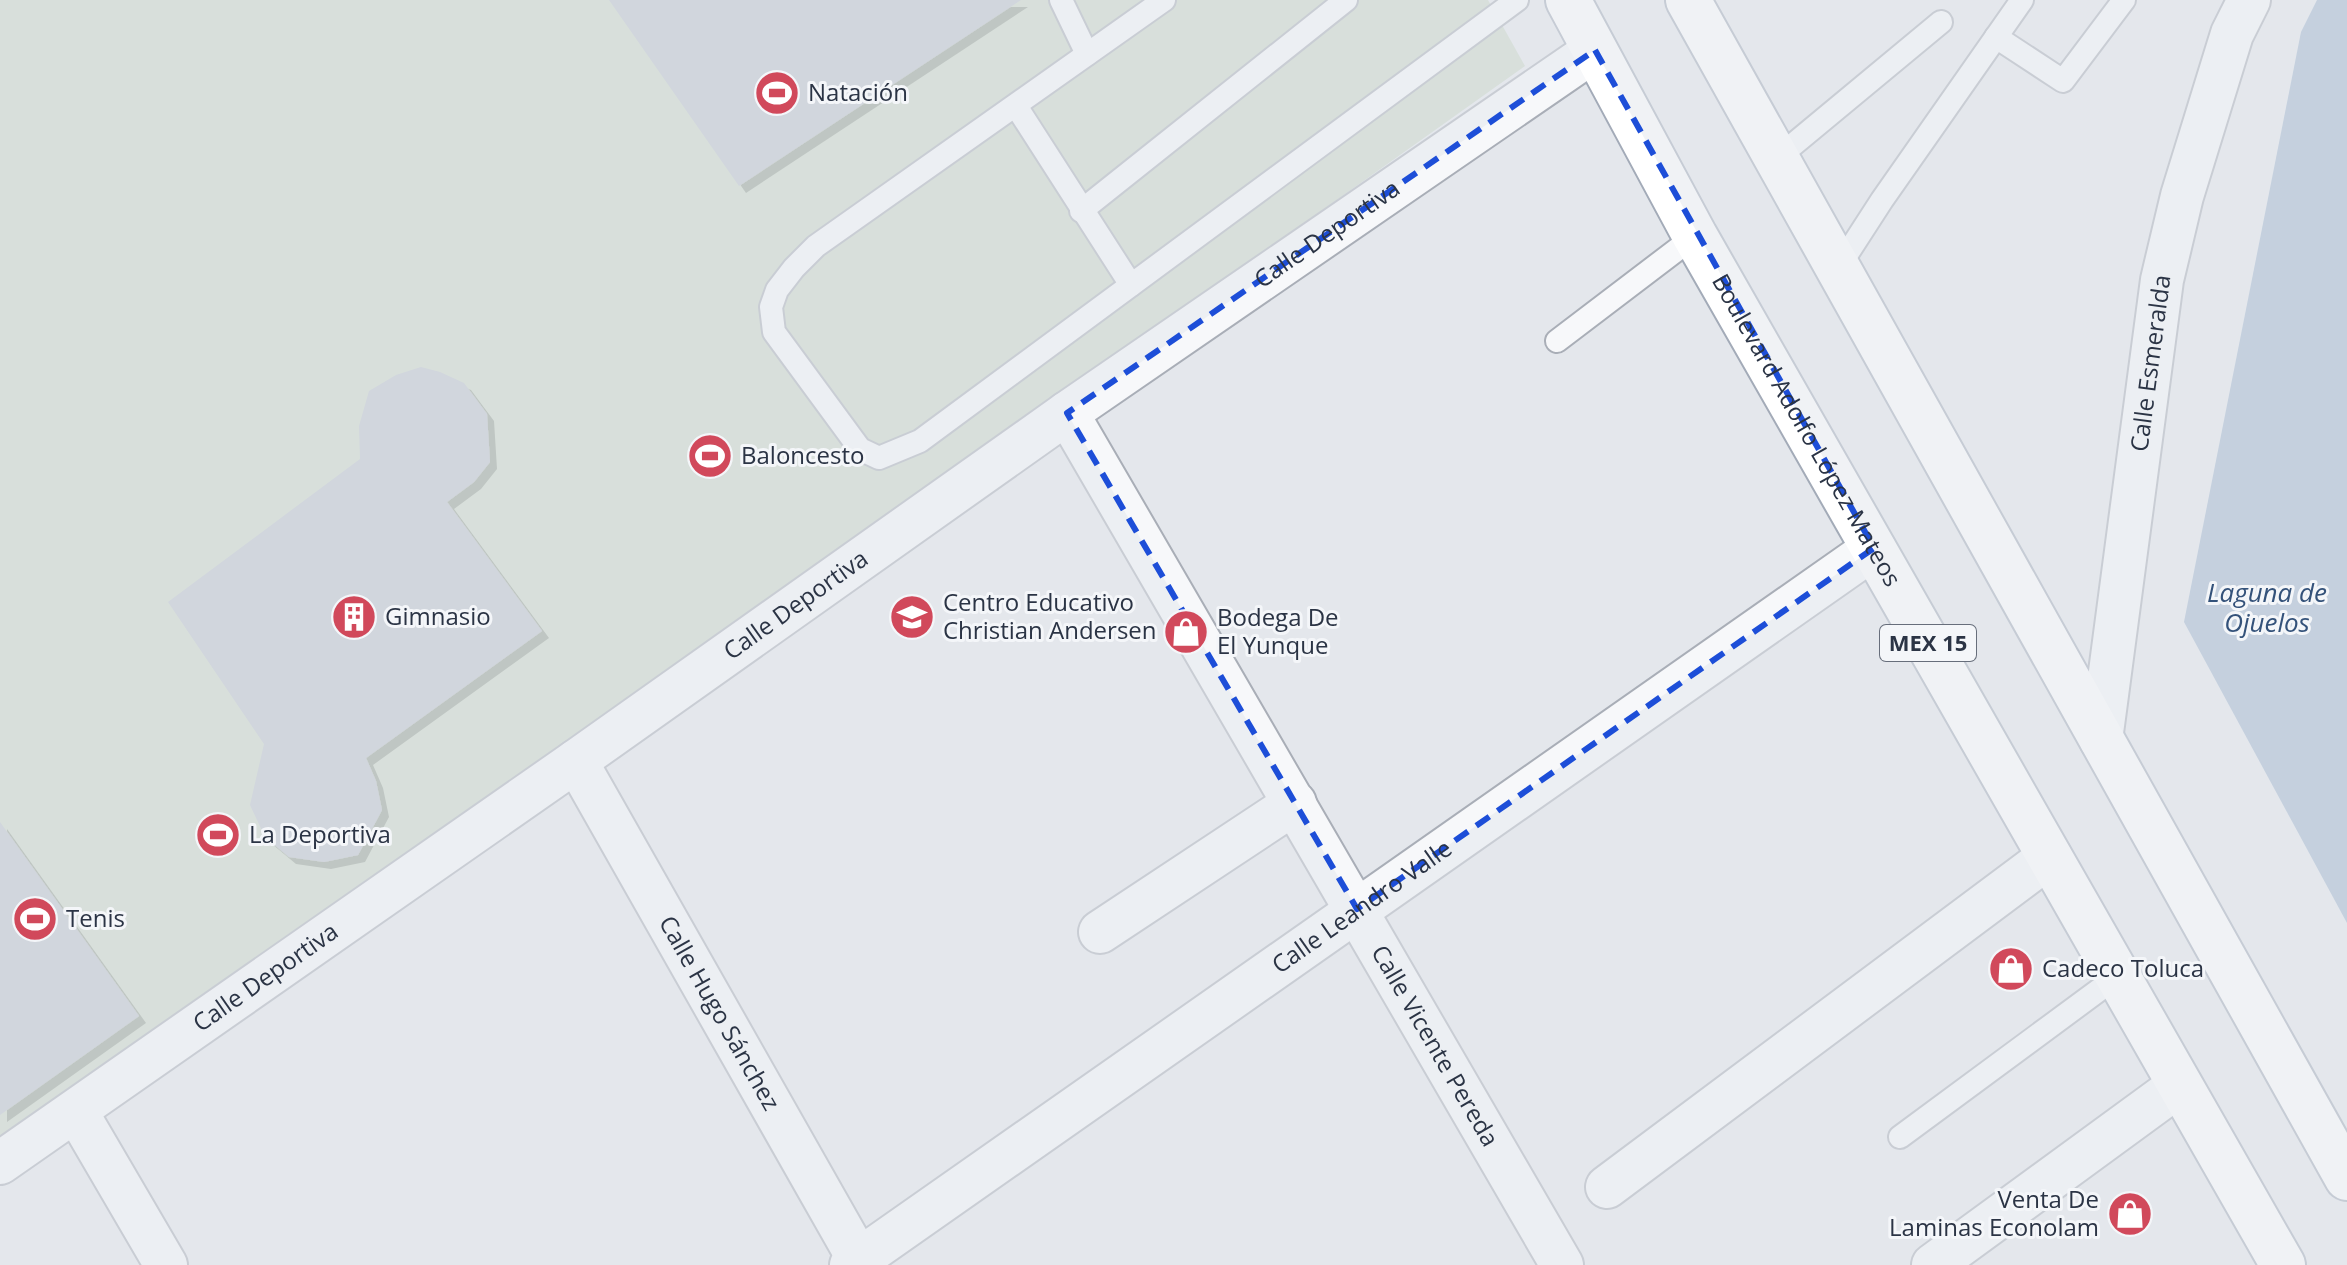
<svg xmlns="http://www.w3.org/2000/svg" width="2347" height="1265" font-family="'Open Sans',sans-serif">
<defs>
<filter id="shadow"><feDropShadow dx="7" dy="7" stdDeviation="0" flood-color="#0004"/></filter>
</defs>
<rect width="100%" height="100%" fill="#e4e7ec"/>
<polygon fill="#c9d6c5" points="0,0 1488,0 1525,66 872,531 0,1139"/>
<polygon fill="#9fb4cc" points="2317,0 2347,0 2347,923 2184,622 2301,32"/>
<g fill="#bbc0ca" filter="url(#shadow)">
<polygon points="609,0 1021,0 739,186"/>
<polygon points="421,367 440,372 464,383 487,414 490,462 474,482 447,502 542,631 366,758 376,781 382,810 358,855 324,862 289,857 265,837 250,805 264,744 168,602 360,459 359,426 369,391 396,375"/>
<polygon points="0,822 139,1016 0,1115"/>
</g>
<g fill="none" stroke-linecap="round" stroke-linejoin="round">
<g stroke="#a9aeb7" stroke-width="26">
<g id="service">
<polyline points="1061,0 1087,54"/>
<polyline points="1164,0 816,246 794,268 777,290 771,307 774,332 860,449 879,458 920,441 1517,0"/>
<polyline points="1996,37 2063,81 2124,0"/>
<polyline points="1016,106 1131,285"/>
<polyline points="1777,158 1941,22"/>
<polyline points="1081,211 1346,0"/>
<polyline points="1838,268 1882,200 2022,0"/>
<polyline points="1557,341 1695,236"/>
<polyline points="1900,1137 2118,976"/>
</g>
</g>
<g stroke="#a9aeb7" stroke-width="46">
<g id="minor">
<path id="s1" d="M 1067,413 L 1562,1265"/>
<path id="s2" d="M 2101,740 L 2162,280 L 2182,196 L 2232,34 L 2249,0"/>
<path id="s3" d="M 576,761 L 862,1265"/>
<polyline points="1100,932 1295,803"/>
<polyline points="76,1111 166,1265"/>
<path id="s4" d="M 0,1163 L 576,761 L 1067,413 L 1595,50"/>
<polyline points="1607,1187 2050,856"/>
<path id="s5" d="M 851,1265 L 1874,548"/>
<polyline points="1933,1265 2178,1086"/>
</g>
</g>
<g stroke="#a3abb8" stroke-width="48">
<g id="primary">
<path id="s6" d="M 1568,0 L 1695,236 L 2283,1265"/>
<polyline points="1688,0 2347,1178"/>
</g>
</g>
<use href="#service" stroke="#f7f8fa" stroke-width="22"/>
<use href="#minor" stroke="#f7f8fa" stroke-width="42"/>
<use href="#primary" stroke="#fff" stroke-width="44"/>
</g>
<path d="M0 0H2347V1265H0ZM 1595,50 L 1874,548 L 1357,909 L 1067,413 Z" fill="#e4e7ec" fill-opacity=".55" fill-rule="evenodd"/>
<path fill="none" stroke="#1d4ed8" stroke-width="6" stroke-dasharray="16 10" stroke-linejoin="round" d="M 1595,50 L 1874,548 L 1357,909 L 1067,413 Z"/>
<defs>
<g id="stadium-disc" transform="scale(2.3)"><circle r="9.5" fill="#d1495b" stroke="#f4f6f9"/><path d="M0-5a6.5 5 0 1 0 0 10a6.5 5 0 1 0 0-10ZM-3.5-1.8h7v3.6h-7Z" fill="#fff"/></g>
<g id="building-disc" transform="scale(2.3)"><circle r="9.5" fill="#d1495b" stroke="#f4f6f9"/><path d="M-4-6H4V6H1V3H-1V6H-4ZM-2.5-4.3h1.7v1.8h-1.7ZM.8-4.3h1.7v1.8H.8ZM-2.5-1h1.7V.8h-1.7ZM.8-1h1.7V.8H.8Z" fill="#fff"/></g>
<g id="school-disc" transform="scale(2.3)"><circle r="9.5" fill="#d1495b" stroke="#f4f6f9"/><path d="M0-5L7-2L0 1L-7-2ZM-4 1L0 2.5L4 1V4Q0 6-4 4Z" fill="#fff"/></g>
<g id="shop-disc" transform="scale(2.3)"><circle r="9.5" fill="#d1495b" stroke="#f4f6f9"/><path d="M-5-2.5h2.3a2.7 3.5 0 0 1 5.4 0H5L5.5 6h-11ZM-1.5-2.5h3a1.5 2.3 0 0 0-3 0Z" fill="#fff"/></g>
</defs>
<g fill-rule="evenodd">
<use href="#stadium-disc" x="777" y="93"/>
<use href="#stadium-disc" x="710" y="456"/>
<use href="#building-disc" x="354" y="617"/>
<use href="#school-disc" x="912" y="617"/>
<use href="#shop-disc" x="1186" y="632"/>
<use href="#stadium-disc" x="218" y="835"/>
<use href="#stadium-disc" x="35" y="919"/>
<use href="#shop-disc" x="2011" y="969"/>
<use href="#shop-disc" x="2130" y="1214"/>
</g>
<g text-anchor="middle" stroke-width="6" stroke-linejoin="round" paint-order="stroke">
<rect fill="#f4f6f9" stroke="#676e7b" stroke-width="2" x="1880" y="625" width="96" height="36" rx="6"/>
<g font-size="22" font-weight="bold" fill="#2b3445">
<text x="1928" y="651">MEX 15</text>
</g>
<g font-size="24" fill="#2b3445" stroke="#f4f6f9" text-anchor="start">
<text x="808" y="101">Natación</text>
<text x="741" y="464">Baloncesto</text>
<text x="943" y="611">Centro Educativo<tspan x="943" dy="28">Christian Andersen</tspan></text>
<text x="385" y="625">Gimnasio</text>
<text x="1217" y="626">Bodega De<tspan x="1217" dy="28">El Yunque</tspan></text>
<text x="249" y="843">La Deportiva</text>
<text x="66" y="927">Tenis</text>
<text x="2042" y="977">Cadeco Toluca</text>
<text x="2099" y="1208" text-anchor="end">Venta De<tspan x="2099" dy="28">Laminas Econolam</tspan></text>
</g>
<g font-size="24" fill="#2b3445" stroke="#f4f6f9">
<text dy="8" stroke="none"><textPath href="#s4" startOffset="1620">Calle Deportiva</textPath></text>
<text dy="8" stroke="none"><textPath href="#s2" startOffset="380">Calle Esmeralda</textPath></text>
<text dy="8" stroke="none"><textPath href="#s6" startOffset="492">Boulevard Adolfo López Mateos</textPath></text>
<text dy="8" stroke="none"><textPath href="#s4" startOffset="972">Calle Deportiva</textPath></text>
<text dy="8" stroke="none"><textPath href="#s5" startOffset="624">Calle Leandro Valle</textPath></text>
<text dy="8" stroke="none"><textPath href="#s4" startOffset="324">Calle Deportiva</textPath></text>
<text dy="8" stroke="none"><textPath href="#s3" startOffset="290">Calle Hugo Sánchez</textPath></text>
<text dy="8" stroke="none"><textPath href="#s1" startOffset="732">Calle Vicente Pereda</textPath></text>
</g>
<g font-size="26" font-style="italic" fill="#34527a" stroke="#f4f6f9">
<text x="2267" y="602">Laguna de<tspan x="2267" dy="30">Ojuelos</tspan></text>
</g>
</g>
</svg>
